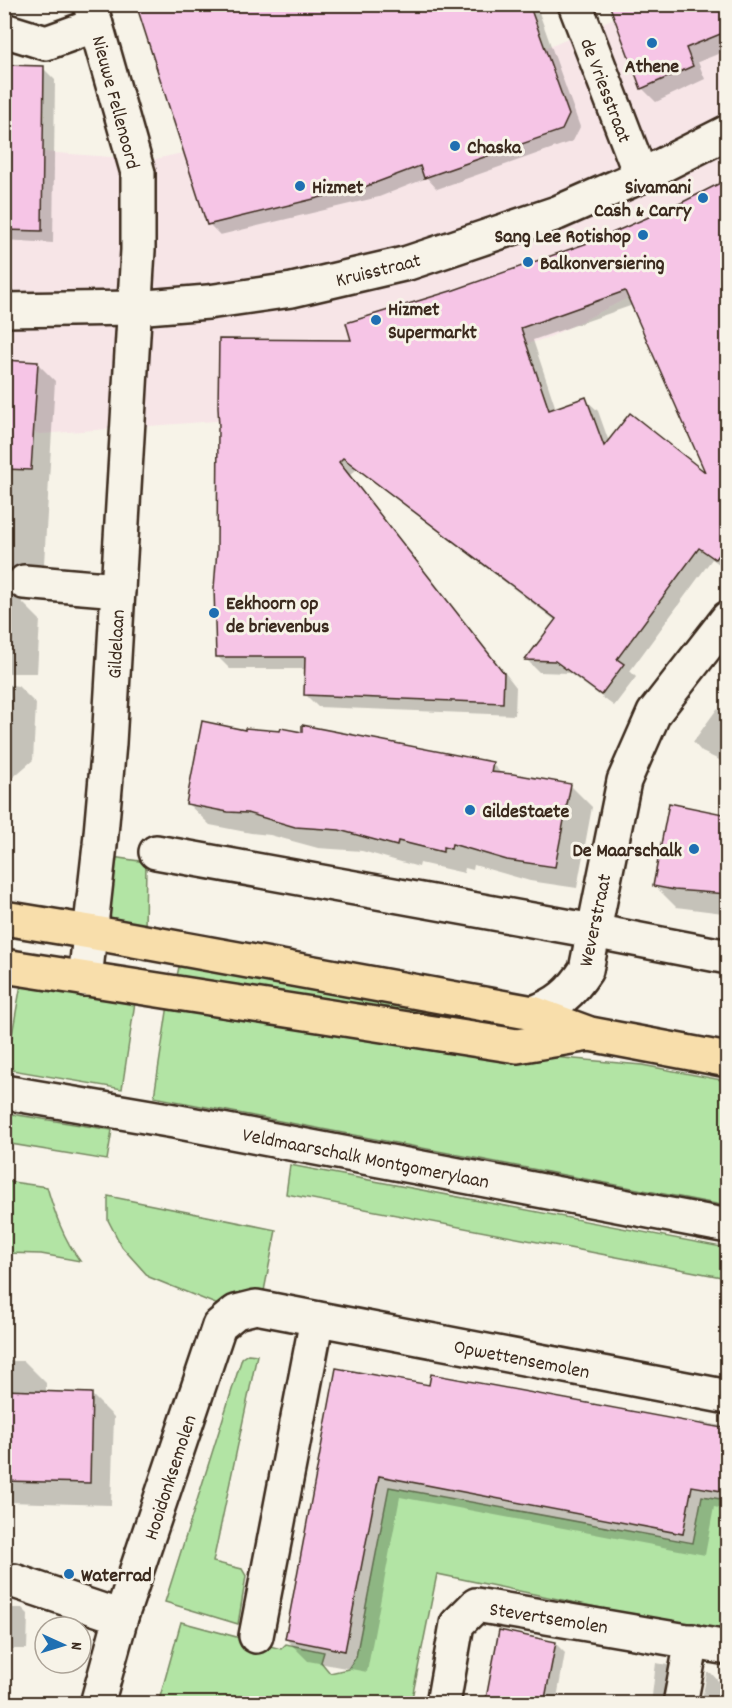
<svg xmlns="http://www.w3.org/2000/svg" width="732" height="1708" font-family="Dekko,sans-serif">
<rect width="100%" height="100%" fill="#f7f3e8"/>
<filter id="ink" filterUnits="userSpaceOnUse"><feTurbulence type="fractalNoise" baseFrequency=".0167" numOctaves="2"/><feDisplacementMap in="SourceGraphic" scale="12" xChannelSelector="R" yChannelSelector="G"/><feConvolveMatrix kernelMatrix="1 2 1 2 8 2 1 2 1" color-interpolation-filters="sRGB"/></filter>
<g filter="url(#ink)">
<polygon fill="#f7e5e7" points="644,5 727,5 727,248 550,337 296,415 41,434 5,430 4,149 151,160 434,96"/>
<g fill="#b2e4a4" stroke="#768761" stroke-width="1.5">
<polygon points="105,856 146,862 145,931 98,923"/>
<polygon points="181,958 548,1032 467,1030 227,990 177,976"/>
<polygon points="21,984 135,1002 122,1089 6,1069"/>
<polygon points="168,1005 395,1043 642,1065 727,1081 727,1206 154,1097"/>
<polygon points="5,1113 112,1130 107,1160 5,1143"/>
<polygon points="290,1165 727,1248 727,1278 286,1194"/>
<path d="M 5,1181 L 47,1187 C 55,1214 63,1238 80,1261 L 41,1254 L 5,1253 Z"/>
<polygon points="108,1196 276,1230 264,1291 243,1295 218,1305 149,1277 122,1247 108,1220"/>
<polygon points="248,1354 257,1355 213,1562 242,1569 246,1576 238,1624 165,1602 242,1358"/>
<polygon points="389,1487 693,1543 702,1496 727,1500 727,1634 437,1574 411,1703 158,1704 181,1622 281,1649 286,1644 324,1652 321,1662 330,1673 348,1669 356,1657"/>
</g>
<g fill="#0003" fill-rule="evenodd">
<polygon points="137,4 536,4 580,127 573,141 437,189 427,178 379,197 220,235 209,224"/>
<polygon points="728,4 728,50 698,62 705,79 656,102 642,88"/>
<polygon points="4,66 43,68 55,80 53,243 4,240"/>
<path d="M 596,241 L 728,419 L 728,570 L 712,559 L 630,671 L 636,677 L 614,706 L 569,673 L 539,672 L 527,660 L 556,621 L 357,469 L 350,475 L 516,687 L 515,715 L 318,707 L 305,694 L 306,669 L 230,669 L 217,656 L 353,342 L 454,292 ZM 633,305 L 708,477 L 609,442 L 598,411 L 585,399 L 556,409 L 533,340 Z"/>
<polygon points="4,361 38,364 55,381 43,580 26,588 22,599 23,603 40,620 37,673 4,673"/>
<polygon points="4,684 18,686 36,704 33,760 10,780 4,780"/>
<polygon points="728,707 728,764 702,752 693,742 717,709 723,713"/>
<polygon points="247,731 492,764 503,775 570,785 592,807 577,888 530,881 474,865 473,870 465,868 464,873 420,863 419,867 362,851 318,848 270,835 251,833 210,825 187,803"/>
<polygon points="728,816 728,916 723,913 676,907 655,886"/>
<polygon points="4,1361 24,1361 46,1383 46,1393 92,1395 114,1417 111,1505 8,1502 6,1560"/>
<polygon points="337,1370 430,1387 701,1425 701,1422 728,1427 728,1510 714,1507 705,1555 400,1497 367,1672 308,1661 286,1639"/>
<polygon points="4,1608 22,1608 28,1614 27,1649 4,1649"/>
<polygon points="555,1643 565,1653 556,1704 487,1704"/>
<polygon points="656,1663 668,1665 678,1676 673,1704 651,1704"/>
<polygon points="707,1673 711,1673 721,1684 720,1704 701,1704"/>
</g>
<g fill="#f6c5e6" stroke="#3b2a1e" stroke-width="1.5" fill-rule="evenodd">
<polygon points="136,4 529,4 569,115 562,130 424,178 420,166 367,186 207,225"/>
<polygon points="609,4 728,4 728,31 686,48 693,66 641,89"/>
<polygon points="4,65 44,66 42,231 4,230"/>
<path d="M 728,179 L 728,541 L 715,559 L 699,548 L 617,659 L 624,664 L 601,695 L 555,661 L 525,660 L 556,619 L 343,458 L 339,462 L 504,673 L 503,703 L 304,695 L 305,657 L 216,657 L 214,588 L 217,550 L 218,428 L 219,427 L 218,407 L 219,339 L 351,340 L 346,323 L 454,290 L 596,240 L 681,203 ZM 625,291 L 705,472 L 630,413 L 604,446 L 586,397 L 549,410 L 521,328 Z"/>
<polygon points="4,360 38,362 31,470 4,469"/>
<polygon points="202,721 245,730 245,728 280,731 281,728 302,732 302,725 493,762 491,772 513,774 571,784 555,867 507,860 452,844 451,849 443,847 443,852 398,841 397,846 339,830 295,827 247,813 228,812 186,804"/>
<polygon points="669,803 728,815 728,894 674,890 653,886"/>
<polygon points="336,1368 429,1385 431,1374 728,1429 728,1492 692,1486 683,1534 379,1476 345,1651 285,1639"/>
<polygon points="4,1390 92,1393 90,1483 4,1481"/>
<polygon points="499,1630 556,1642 544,1704 485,1704"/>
</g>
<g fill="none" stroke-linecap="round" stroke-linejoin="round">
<g stroke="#3b2a1e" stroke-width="38">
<g id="minor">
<polyline points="575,4 641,176"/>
<polyline points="4,30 46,43 96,25"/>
<polyline points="4,310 134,308 208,302 292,290 408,263 557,213 641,176 728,132"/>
<polyline points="24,582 118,590"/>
<polyline points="156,852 593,931 728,957"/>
<polyline points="85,979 100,845 109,743 138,250 138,173 90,4"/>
<path d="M 533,1013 C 558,1004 571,993 586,970 L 624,781 L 654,713 L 728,618"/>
<polyline points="4,1092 174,1121 728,1226"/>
<polyline points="4,1581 14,1581 121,1617"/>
<polyline points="256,1636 317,1319"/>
<polyline points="97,1704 121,1617 219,1326 236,1312 256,1307 728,1397"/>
<polyline points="443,1704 457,1624 476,1605 728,1648"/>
<polyline points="680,1704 692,1641"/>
</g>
</g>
<g stroke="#3b2a1e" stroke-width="38">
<g id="major">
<polyline points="4,918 90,932 533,1013 590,1034 728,1060"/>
<polyline points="4,966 517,1046 589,1034"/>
</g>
</g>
<use href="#minor" stroke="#f7f3e8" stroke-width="33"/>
<use href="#major" stroke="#f8deab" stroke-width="33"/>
</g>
</g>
<g fill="#1f6fb2" stroke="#f7f3e8" stroke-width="2">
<circle cx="652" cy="43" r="6"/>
<circle cx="455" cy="146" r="6"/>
<circle cx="300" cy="186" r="6"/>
<circle cx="703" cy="198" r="6"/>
<circle cx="643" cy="235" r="6"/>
<circle cx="528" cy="262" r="6"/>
<circle cx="376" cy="320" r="6"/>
<circle cx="214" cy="613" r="6"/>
<circle cx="470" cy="810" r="6"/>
<circle cx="694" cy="849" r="6"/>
<circle cx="69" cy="1574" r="6"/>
</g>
<g text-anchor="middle" stroke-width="6" stroke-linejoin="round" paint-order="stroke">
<g font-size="20" font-weight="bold" fill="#3b2a1e" stroke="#f7f3e8" text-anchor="start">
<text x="652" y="72" text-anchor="middle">Athene</text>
<text x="467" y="153">Chaska</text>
<text x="312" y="193">Hizmet</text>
<text x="691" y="193" text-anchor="end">Sivamani<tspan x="691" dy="23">Cash &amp; Carry</tspan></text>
<text x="631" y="242" text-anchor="end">Sang Lee Rotishop</text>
<text x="540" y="269">Balkonversiering</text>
<text x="388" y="315">Hizmet<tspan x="388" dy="23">Supermarkt</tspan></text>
<text x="226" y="609">Eekhoorn op<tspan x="226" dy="23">de brievenbus</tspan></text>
<text x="482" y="817">GildeStaete</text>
<text x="682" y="856" text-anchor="end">De Maarschalk</text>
<text x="81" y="1581">Waterrad</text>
</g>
<g font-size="20" fill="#3b2a1e" stroke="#f7f3e8">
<text transform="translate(607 90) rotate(69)" y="7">de Vriesstraat</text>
<text transform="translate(117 102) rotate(75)" y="7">Nieuwe Fellenoord</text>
<text transform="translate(378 269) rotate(-14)" y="7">Kruisstraat</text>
<text transform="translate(115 644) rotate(-87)" y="7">Gildelaan</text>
<text transform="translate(594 920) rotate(-78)" y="7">Weverstraat</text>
<text transform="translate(366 1157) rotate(11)" y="7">Veldmaarschalk Montgomerylaan</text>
<text transform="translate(522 1358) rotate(11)" y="7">Opwettensemolen</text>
<text transform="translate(169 1477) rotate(-72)" y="7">Hooidonksemolen</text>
<text transform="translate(549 1617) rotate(9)" y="7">Stevertsemolen</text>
</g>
</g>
<rect width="732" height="1708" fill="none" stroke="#f7f3e8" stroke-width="24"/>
<rect x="12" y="12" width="708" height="1684" fill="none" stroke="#3b2a1e" stroke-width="2" filter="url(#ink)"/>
<g transform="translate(63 1645) rotate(94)"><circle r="28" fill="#f7f3e8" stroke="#aca397" stroke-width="1.5"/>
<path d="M0-4.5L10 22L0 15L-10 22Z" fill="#1f6fb2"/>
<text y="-9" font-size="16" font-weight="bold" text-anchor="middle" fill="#3b2a1e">N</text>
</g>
</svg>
